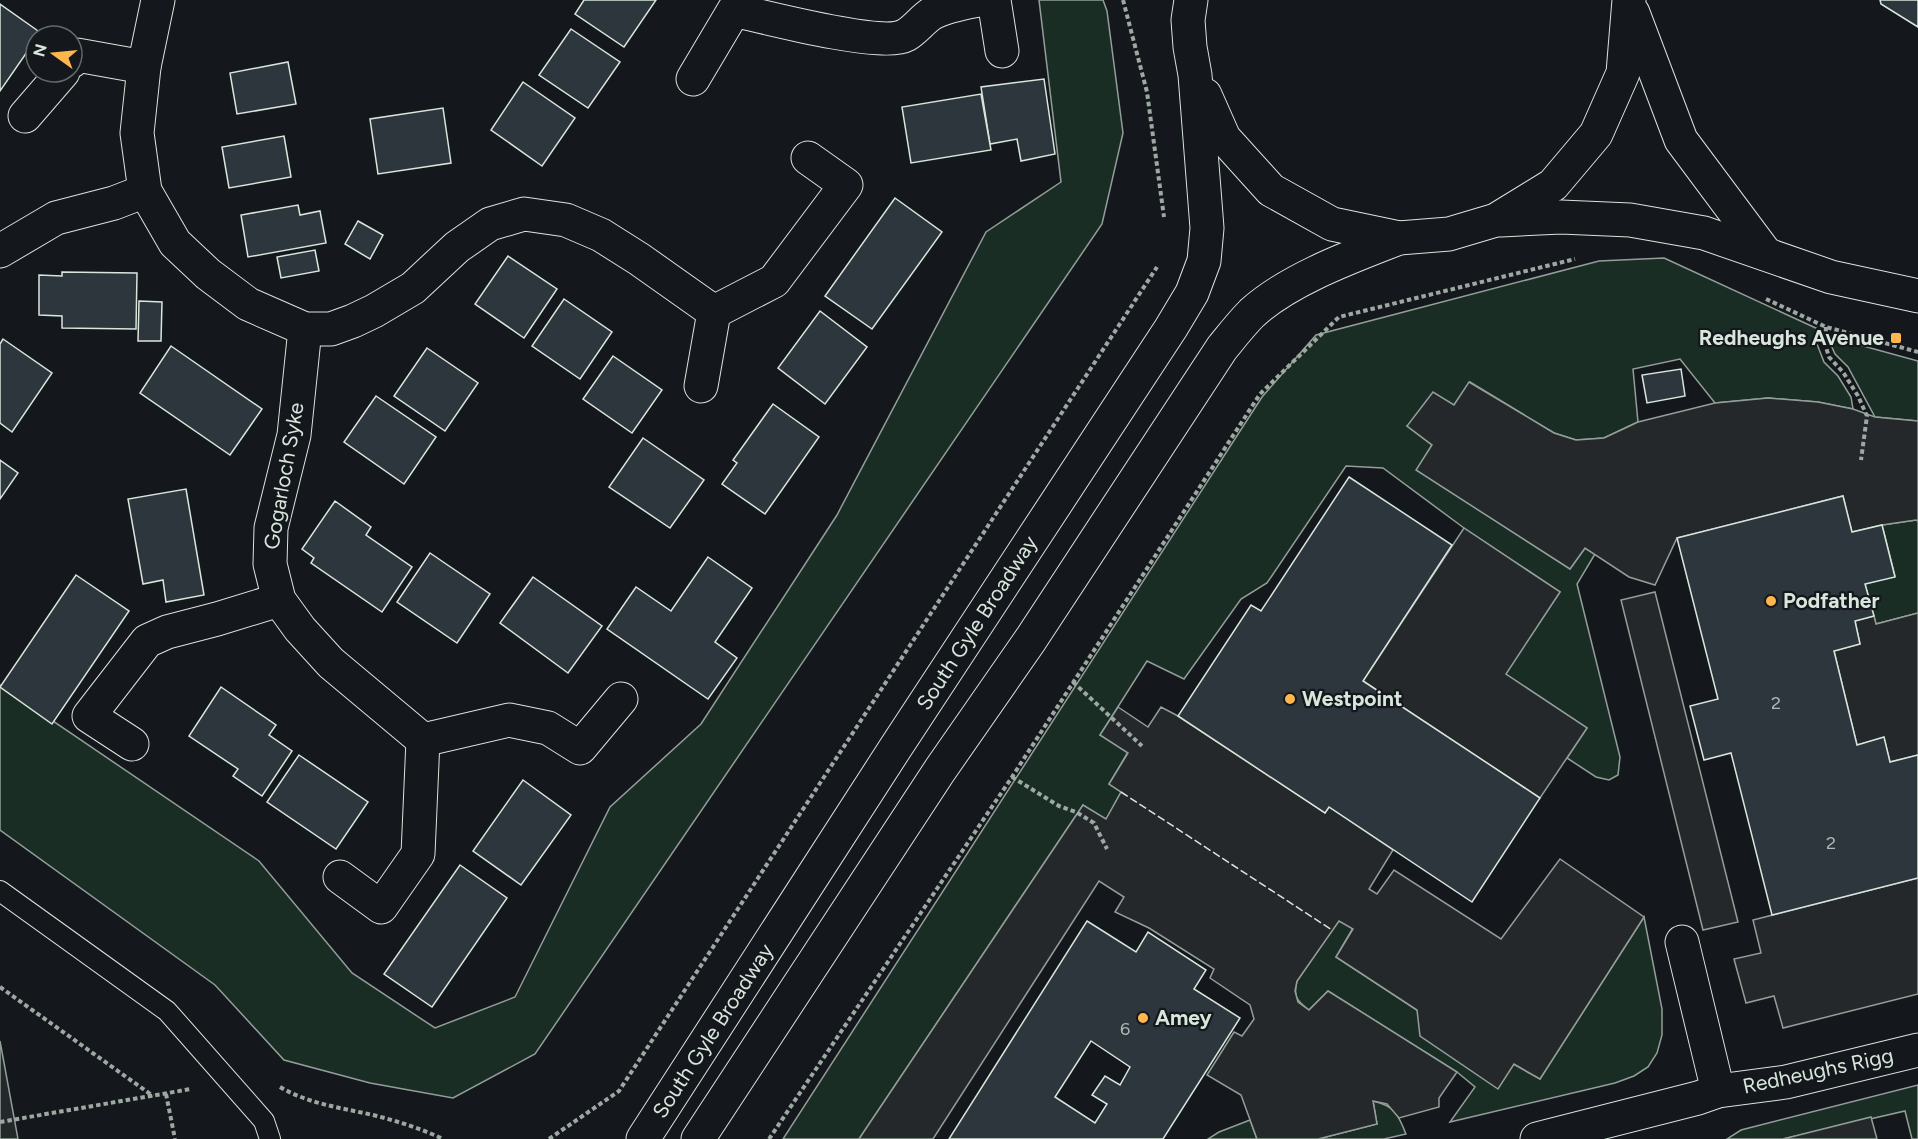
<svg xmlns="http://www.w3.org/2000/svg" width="1918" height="1139" font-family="Figtree,sans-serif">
<rect width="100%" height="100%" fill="#14181c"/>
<g fill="#1a2d24" stroke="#939e99" stroke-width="1.5">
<polygon points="1039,0 1103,0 1107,11 1123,133 1102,224 535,1054 453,1098 370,1083 284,1060 215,985 0,830 0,685 259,861 352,973 435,1028 515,997 610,807 701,724 837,515 986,232 1061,182"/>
<polygon points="1664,258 1818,329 1817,344 1824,362 1838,376 1851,397 1853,409 1818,402 1768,398 1715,403 1680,359 1633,369 1638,422 1604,438 1576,440 1554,433 1470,382 1454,405 1407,426 1432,445 1417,470 1570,569 1585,548 1595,554 1577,584 1620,757 1618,775 1609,780 1596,777 1567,758 1587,728 1505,674 1560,592 1464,528 1383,468 1346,466 1267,583 1241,599 1184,679 1147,661 1100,735 1128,752 1109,784 1121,792 1106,820 1083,805 859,1139 783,1139 1262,397 1316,335 1599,261"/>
<polygon points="1834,338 1918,361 1918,421 1875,417 1848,367 1835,354 1831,345"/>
<polygon points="1916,520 1918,521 1918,613 1876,624 1865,584 1895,576 1882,525"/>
<path d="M 1644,917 L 1662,1009 L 1662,1035 L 1657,1053 L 1648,1067 L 1634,1076 L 1615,1083 L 1450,1122 L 1475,1087 L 1457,1072 L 1328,991 L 1309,1010 C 1297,1001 1293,997 1297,981 L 1339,920 L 1353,928 L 1336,957 L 1417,1010 L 1540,1079 Z"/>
<polygon points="1918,1085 1918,1139 1912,1139 1905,1111 1783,1139 1727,1139 1741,1130"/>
<path d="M 1373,1101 C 1395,1106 1398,1114 1406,1134 L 1384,1139 L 1318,1139 L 1377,1124 Z"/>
<polygon points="1250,1120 1257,1139 1208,1139 1219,1132"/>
</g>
<g fill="#24282b" stroke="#939e99" stroke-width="1.5">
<polygon points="1469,382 1554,433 1576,440 1604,438 1638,422 1715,403 1768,398 1818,402 1853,409 1875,417 1918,421 1918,521 1916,520 1882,525 1852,532 1843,496 1677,538 1655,585 1629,577 1585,548 1570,569 1416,470 1432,445 1407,426 1433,392 1454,405"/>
<polygon points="1464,528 1560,592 1506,674 1587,728 1540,798 1363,681"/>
<polygon points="1655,592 1738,922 1703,930 1621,600"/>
<polygon points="1918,613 1918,755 1890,762 1884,738 1857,745 1834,651 1860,644 1855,621 1874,616 1876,624"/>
<polygon points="1118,707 1148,727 1161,707 1178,716 1325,813 1329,807 1393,850 1369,889 1377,894 1394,870 1501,939 1560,859 1644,917 1540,1079 1514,1064 1498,1089 1420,1036 1417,1010 1336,957 1353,929 1339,921 1297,981 1295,991 1298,1002 1309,1010 1328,991 1457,1072 1439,1098 1439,1107 1399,1118 1387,1104 1373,1101 1377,1124 1318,1139 1257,1139 1241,1095 1207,1075 1234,1032 1242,1036 1254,1019 1250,1005 1210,978 1214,969 1149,928 1115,912 1124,897 1099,881 933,1139 859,1139 1083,805 1106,819 1121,792 1109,784 1128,753 1100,735"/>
<polygon points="1918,878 1918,994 1783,1028 1774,996 1746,1003 1734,959 1761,953 1753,920"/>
<polygon points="0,1041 18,1139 0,1139"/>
<polygon points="1871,1117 1877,1139 1783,1139"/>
</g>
<g fill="#2c363c" stroke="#d8e6dc" stroke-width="1.5" fill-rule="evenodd">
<polygon points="584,0 656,0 624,47 575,14"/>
<polygon points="1880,0 1918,0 1918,27 1881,4"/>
<polygon points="0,4 41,33 38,36 36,36 36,39 0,91"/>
<polygon points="571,29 620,62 588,108 539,75"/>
<polygon points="288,62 296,104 237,114 230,73"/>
<polygon points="1044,79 1055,154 1021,161 1017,139 990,144 981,87"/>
<polygon points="523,82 575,118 542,166 491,130"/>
<polygon points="981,94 991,150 911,163 902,107"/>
<polygon points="443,108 451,163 378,174 370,119"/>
<polygon points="284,136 291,177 229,188 222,147"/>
<polygon points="895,198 942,232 872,329 825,296"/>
<polygon points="298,205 300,215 320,211 326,243 248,257 241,215"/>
<polygon points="358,221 383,235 370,259 345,244"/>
<polygon points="315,250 319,271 281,278 277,257"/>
<polygon points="508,256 557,289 524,338 475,304"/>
<polygon points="62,272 137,273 136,329 62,328 62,316 39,315 39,275 62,276"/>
<polygon points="564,299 612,332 580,379 532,346"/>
<polygon points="139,301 162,302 161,341 138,341"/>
<polygon points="820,311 867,347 825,404 778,368"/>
<polygon points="3,339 52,373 12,432 0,423 0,344"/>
<polygon points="171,346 262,409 230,455 140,393"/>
<polygon points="427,348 478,383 445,431 394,396"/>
<polygon points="613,356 662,390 632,433 583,399"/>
<polygon points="1681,369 1685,396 1647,403 1642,375"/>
<polygon points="376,396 436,437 404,484 344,442"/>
<polygon points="773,404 819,437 765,514 722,484 737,463 733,460"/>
<polygon points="643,438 704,480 670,528 609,487"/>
<polygon points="0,460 18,473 0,499"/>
<polygon points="1349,477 1452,545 1363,681 1540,798 1472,902 1329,807 1325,813 1178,716 1251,605 1261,611"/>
<polygon points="186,489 204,595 166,602 163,580 143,584 128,499"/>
<polygon points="1843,496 1852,532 1882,525 1895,577 1865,584 1874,616 1855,621 1860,644 1834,651 1857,745 1884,737 1890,762 1918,755 1918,878 1772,915 1731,753 1704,760 1690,706 1718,699 1677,538"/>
<polygon points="335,501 371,527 366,535 412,567 382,612 311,563 314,558 302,549"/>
<polygon points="430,553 490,594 457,643 397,602"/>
<polygon points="708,557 752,588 715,642 737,658 708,699 607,629 636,587 671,611"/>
<polygon points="76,575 129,611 52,724 0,687"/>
<polygon points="533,577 602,626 568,673 500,623"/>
<polygon points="221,687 276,725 269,735 292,751 262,796 233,776 238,769 189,736"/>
<polygon points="299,755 368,802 336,849 267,802"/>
<polygon points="523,780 571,815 521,885 473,851"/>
<polygon points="460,865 507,898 432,1007 384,974"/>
<path d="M 1087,921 L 1136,952 L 1148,932 L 1206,970 L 1194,989 L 1240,1018 L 1163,1139 L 949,1139 ZM 1091,1041 L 1130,1067 L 1120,1085 L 1105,1076 L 1092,1095 L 1107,1104 L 1095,1123 L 1055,1097 Z"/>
</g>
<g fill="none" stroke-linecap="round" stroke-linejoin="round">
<g stroke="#d8e6dc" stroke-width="22">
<polyline id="lane" points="0,891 167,1011 264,1121 270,1139"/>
</g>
<g stroke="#d8e6dc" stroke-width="35">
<g id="street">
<polyline points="158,0 144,67 137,133 145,191 175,243 208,274 248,304 305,329 331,329 353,321 374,311 413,288 457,247 490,224 524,214 566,220 601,235 639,259 714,312"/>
<polyline points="994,0 1002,51"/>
<polyline points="72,61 77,55 144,67"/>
<path d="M 693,79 L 734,10 C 764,17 883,48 906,35 C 915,30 922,20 931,14 C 945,6 963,3 979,0"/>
<polyline points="25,116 63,72"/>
<polyline points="0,251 56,218 114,203 145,191"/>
<polyline points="305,329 294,435 271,528 270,564 279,600 300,629 331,663 423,740 509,720 548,728 580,748 621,699"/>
<polyline points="701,386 714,312 774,281 846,185 808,158"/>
<polyline points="132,744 89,716 147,641 167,632 217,619 279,600"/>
<polyline points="340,877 381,907 418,854 423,740"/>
<polyline points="1682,942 1718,1091"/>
<polyline points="1537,1139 1698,1098 1718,1091 1786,1082 1918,1050"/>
</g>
</g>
<g stroke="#d8e6dc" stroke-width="35">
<g id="secondary">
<polyline points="1633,13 1681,140 1766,254"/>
<polyline points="1205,95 1224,138 1271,190 1332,224 1399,238 1449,234 1496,220 1553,185 1596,134 1623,73 1629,0"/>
<polyline points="1501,220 1561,217 1630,220 1704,233 1831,277 1918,296"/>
<polyline points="643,1139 896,747 1171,328 1192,293 1204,261 1207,228 1195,75 1190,47 1188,20 1191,0"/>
<path d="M 698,1139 L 940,770 L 1031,639 L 1222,348 C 1231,337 1241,324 1252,313 C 1289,279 1353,256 1399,238"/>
</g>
</g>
<g stroke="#9da8a2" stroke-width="4" stroke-dasharray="4.5 3" stroke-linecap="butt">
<polyline points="1123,0 1147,92 1164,217"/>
<polyline points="1766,299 1826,327 1918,352"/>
<polyline points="1826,327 1825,344 1829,357 1843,372 1858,396 1867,416 1861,460"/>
<polyline points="1073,682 1142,746"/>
<polyline points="1012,777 1059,806 1076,812 1094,823 1107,849"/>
<polyline points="0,987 153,1096"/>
<path d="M 280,1087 C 311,1105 344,1108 377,1116 C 400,1122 422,1129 443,1139"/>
<polyline points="166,1094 175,1139"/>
<polyline points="0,1122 191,1089"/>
<polyline points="549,1139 619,1091 1157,267"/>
<polyline points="769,1139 1012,777 1260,394 1339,317 1575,259"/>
</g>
<use href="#lane" stroke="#14181c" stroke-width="20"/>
<use href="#street" stroke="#14181c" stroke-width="33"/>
<use href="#secondary" stroke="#14181c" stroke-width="33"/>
<polyline stroke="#d8e6dc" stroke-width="1.5" stroke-dasharray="8 3" stroke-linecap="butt" points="1121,792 1332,930"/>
</g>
<g fill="#ffb74d" stroke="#14181c" stroke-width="2">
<rect x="1890" y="332" width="12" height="12" rx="3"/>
<circle cx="1771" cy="601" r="6"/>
<circle cx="1290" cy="699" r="6"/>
<circle cx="1143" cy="1018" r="6"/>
</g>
<g text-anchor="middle" stroke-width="4.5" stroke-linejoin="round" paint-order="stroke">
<g font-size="18" fill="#adbab4">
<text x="1776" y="709">2</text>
<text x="1831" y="849">2</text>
<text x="1125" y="1035">6</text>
</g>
<g font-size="21" font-weight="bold" fill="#d8e6dc" stroke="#14181c" text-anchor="start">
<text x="1884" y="345" text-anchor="end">Redheughs Avenue</text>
<text x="1783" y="608">Podfather</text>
<text x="1302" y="706">Westpoint</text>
<text x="1155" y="1025">Amey</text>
</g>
<g font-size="21" fill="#d8e6dc" stroke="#14181c">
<text transform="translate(284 476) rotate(-80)" y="7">Gogarloch Syke</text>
<text transform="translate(977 623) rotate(-57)" y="7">South Gyle Broadway</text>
<text transform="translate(713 1031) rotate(-57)" y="7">South Gyle Broadway</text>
<text transform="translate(1818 1071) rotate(-12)" y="7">Redheughs Rigg</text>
</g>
</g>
<g transform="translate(54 54) rotate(285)"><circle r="28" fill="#14181c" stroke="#626a69" stroke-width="1.5"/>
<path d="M0-4.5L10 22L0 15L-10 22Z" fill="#ffb74d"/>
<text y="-9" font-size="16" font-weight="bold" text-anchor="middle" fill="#d8e6dc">N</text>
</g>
</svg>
